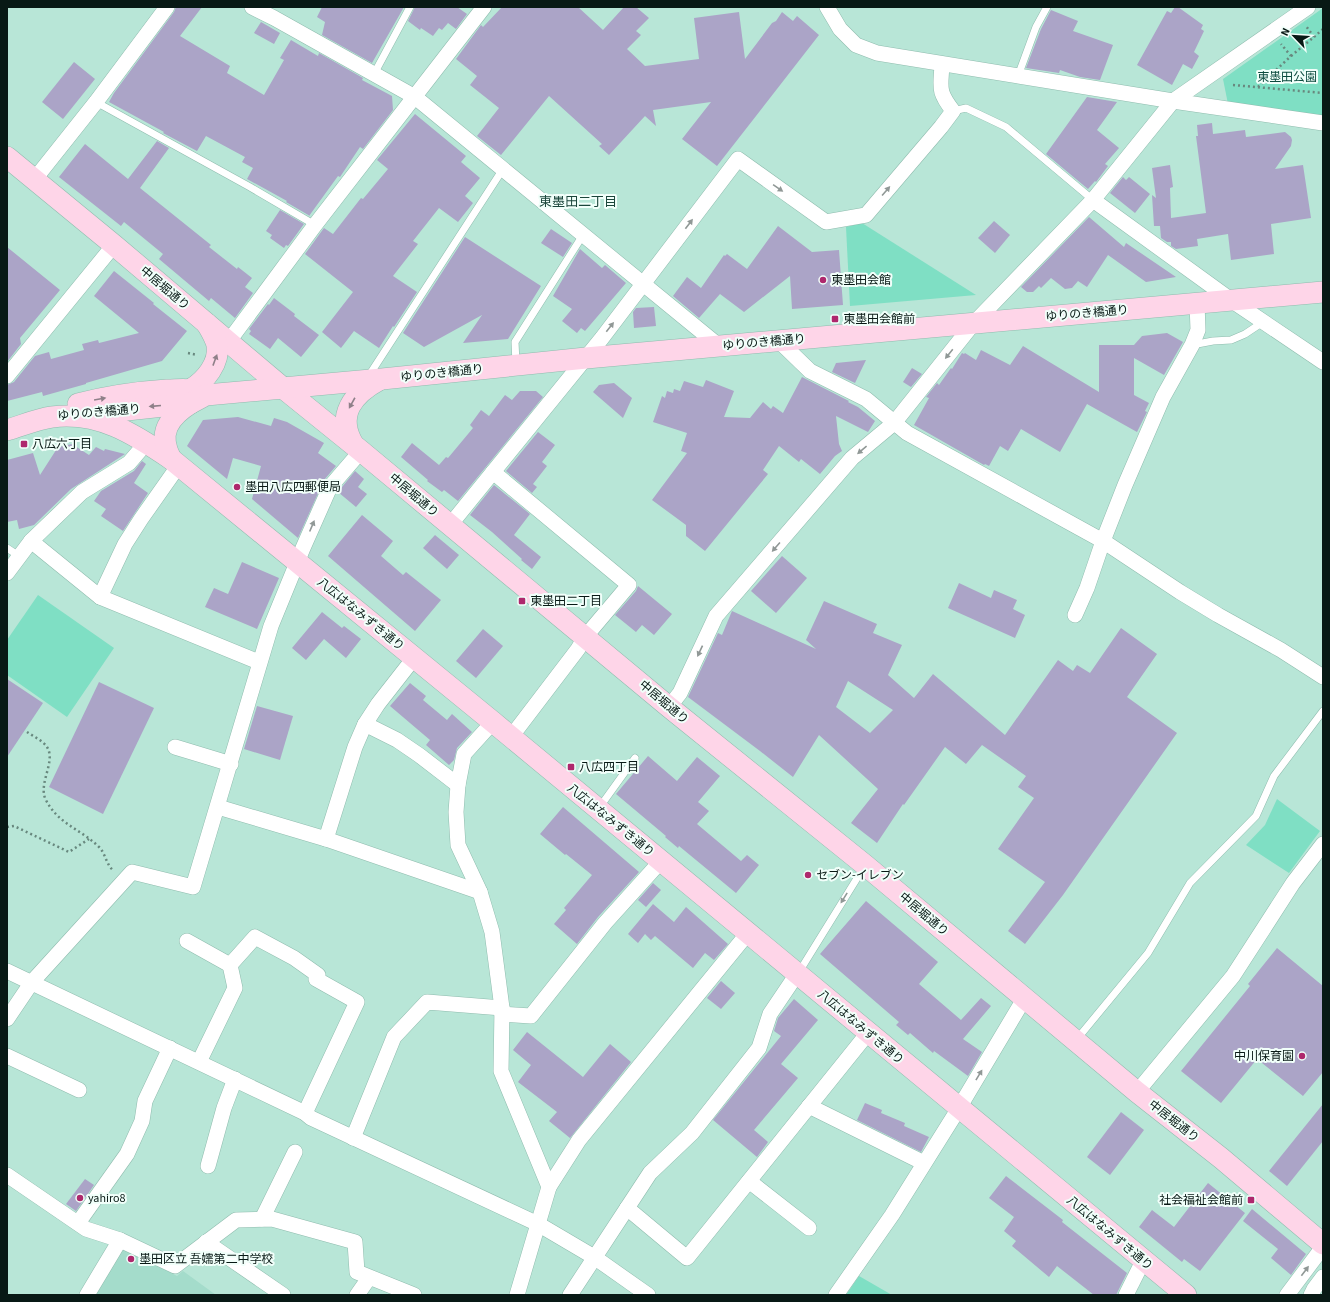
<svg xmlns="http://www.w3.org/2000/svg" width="1330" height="1302" font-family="'Source Sans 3','Noto Sans JP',sans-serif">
<rect width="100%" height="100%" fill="#b8e6d7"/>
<polygon fill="#a4dccb" points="124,1247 177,1276 183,1271 216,1295 94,1295"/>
<g fill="#7fdfc4">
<polygon points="1323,8 1323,117 1228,104 1223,79"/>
<polygon points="862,223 976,295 850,306 846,227"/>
<polygon points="38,595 114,648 67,717 7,675 7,640"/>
<polygon points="1277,799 1320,831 1289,873 1246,845 1265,825"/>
<polygon points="859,1276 892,1295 846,1295"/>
</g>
<g fill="#aba4c7" fill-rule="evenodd">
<polygon points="176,7 202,7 180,36 230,66 227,73 264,95 284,60 280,58 291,40 318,56 319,53 363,78 362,80 392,96 393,110 363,149 360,147 340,177 338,176 309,216 310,216 286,202 287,201 247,179 253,168 242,162 245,157 206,136 197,151 163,133 164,132 109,102 114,93 174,12"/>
<polygon points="322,7 404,7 372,63 322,35 325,22 317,17"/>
<polygon points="415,7 457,7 467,14 456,29 448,23 442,30 439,28 433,36 421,28 420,30 408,21"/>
<polygon points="502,7 578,7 603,30 624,7 636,7 649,18 636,31 641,35 627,49 645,66 699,59 694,18 739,12 745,59 772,23 776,21 782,12 793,21 797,16 819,35 717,166 682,139 711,102 653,110 656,126 645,116 609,155 599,146 602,144 549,96 501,155 477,136 499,108 470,85 477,76 456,59 481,25 483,27"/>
<polygon points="1175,7 1178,7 1203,25 1201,29 1204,31 1194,52 1199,56 1192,69 1183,64 1172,85 1137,65 1167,11 1171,13"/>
<polygon points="1051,10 1078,21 1073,31 1113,45 1100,80 1080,77 1060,70 1059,73 1026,68 1041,29"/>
<polygon points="261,22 280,33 274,44 254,33"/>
<polygon points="74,62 95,79 63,119 42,102"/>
<polygon points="1087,97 1117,102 1097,130 1119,148 1105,164 1108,166 1096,182 1095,181 1088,189 1046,154"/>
<polygon points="415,114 466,156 461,162 480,178 465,196 473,203 458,222 439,208 413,241 418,244 393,276 417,292 394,327 393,326 379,348 354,331 341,348 322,332 353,292 305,254 324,228 333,234 361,198 363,199 388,169 377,160"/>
<polygon points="1212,123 1213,134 1245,130 1246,137 1285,132 1291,137 1292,140 1291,146 1275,169 1303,165 1311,218 1271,224 1274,254 1231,260 1228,234 1197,239 1198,246 1176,249 1171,246 1171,242 1167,242 1161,238 1160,226 1154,226 1152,195 1156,198 1152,168 1170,165 1173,187 1170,188 1171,218 1206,213 1196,136 1198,136 1197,125"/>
<polygon points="157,141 169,148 140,188 211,245 209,247 237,269 238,267 252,278 245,287 253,293 235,318 211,298 209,301 159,259 163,254 124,222 121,226 59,177 85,144 128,179"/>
<polygon points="1123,177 1126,180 1129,177 1150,194 1135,213 1110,193"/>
<polygon points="280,210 304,224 288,246 286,245 284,248 270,238 272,235 266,231"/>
<polygon points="1089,217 1124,247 1126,243 1176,277 1146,282 1108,255 1087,287 1078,281 1072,288 1065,289 1051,278 1041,288 1039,286 1033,292 1027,292 1021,287"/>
<polygon points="994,221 1010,235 995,253 978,238"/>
<polygon points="778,226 812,252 839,250 843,305 792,309 790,276 744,312 720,294 699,318 673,296 687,277 701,288 724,255 725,256 727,254 747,269"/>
<polygon points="551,229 572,243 563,257 541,243"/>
<polygon points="465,237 541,286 508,339 463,343 482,315 424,347 403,333"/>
<polygon points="7,247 60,290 20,338 21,344 7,362"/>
<polygon points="580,249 602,268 605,265 626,283 585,331 581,328 577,333 562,321 572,309 553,296"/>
<polygon points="114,271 154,303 153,304 187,331 162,361 86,383 86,384 43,396 42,392 7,401 7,385 14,382 35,356 49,352 51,359 84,350 82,344 98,340 99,343 139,333 94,296"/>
<polygon points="274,298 295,314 294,316 319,335 301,357 278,338 270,349 249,334 251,331 249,329 268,304 269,305"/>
<polygon points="654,307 656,326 634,328 633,312 636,308"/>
<polygon points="1167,333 1183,342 1164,375 1134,358 1134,395 1149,403 1145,411 1147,412 1137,432 1087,404 1060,452 1021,429 1008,451 1000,446 989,466 985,464 984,465 914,425 929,398 926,397 937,383 939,385 951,368 952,369 962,353 964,354 965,353 976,360 981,350 1010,365 1023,346 1099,392 1099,345 1134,345 1142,336"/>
<polygon points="866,360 855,383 832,372 836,363"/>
<polygon points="912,368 922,374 911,387 903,382"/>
<polygon points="802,377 847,400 849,401 848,402 858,407 875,421 868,432 836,416 839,444 842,451 835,456 820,474 801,459 799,462 779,446 763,470 768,474 705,551 686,536 686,525 652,500 687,453 681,451 687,433 653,422 662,396 665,398 667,391 673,393 674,389 680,391 684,381 703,387 706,380 734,391 724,417 750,418 763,402 771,409 773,406 783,413"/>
<polygon points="614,383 632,398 623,418 593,392 599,385"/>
<polygon points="520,391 536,391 543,397 458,501 444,490 442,492 427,481 428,480 401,457 412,443 439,465 446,457 448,458 473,428 470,425 481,410 489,416 505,395 512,400"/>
<polygon points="238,417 271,426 274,418 287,422 324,443 318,453 336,466 324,480 298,538 252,499 261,466 233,458 227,479 187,446 203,420"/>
<polygon points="538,432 555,445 542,462 547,466 533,484 537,487 532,493 506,471"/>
<polygon points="72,444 89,455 96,447 104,451 105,449 125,454 71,489 34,525 19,529 17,520 7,522 7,460 33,453 40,475 58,447"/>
<polygon points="142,461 146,464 134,483 148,493 123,531 101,516 106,509 94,501 101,491 134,471"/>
<polygon points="355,471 364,479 358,487 367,494 356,507 338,492"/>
<polygon points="494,485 530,514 514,535 541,557 532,569 521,560 522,559 492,532 470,515"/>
<polygon points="362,515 393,541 381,556 403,575 406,572 441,600 415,631 328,556"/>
<polygon points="435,535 459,555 447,569 423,548"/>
<polygon points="782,556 807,578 776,613 751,591"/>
<polygon points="242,562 279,578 257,629 205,607 214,588 228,594"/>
<polygon points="959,583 991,598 994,590 1017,600 1013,609 1025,615 1015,638 948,608"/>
<polygon points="638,586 672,614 654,635 642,625 636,632 615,615 636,591"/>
<path d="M 824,601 L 877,624 L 873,633 L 902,645 L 888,675 L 914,698 L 933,674 L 1005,735 L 1058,660 L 1073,671 L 1077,665 L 1090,673 L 1121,628 L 1157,654 L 1127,697 L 1177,733 L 1063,895 L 1025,944 L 1008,931 L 1045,882 L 998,849 L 1034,798 L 1018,787 L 1026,776 L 982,745 L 966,764 L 945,747 L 904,805 L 903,804 L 877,843 L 851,823 L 878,789 L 819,735 L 793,777 L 760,751 L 688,697 L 718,633 L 722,635 L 732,611 L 816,649 L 806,640 ZM 848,681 L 893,710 L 870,733 L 836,707 Z"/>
<polygon points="322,612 342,628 344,626 361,639 346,658 324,639 306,660 292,648"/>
<polygon points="483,629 503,646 476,678 456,661"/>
<polygon points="7,679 43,703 7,757"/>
<polygon points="99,682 154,708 103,814 49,787"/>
<polygon points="410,683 426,696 423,700 447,720 452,714 472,732 457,748 454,760 449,765 426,745 430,740 390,706"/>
<polygon points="257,706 293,716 280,760 244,749"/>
<polygon points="648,756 677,781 697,757 720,776 698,802 709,811 697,824 741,861 747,855 759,865 736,893 679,846 678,848 665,837 666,836 616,794"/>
<polygon points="563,807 639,872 598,917 577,944 554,924 566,910 564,908 592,875 566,854 565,855 540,834"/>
<polygon points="653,883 661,890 646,907 638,900"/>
<polygon points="866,901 938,962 919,984 961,1020 981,998 991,1006 963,1039 982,1052 968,1076 934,1051 933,1053 910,1033 908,1035 896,1025 899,1022 820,954"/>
<polygon points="653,904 674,922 686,907 728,944 714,960 705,953 693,968 655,936 651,940 645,934 638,943 628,934"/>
<polygon points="1277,948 1323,986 1323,1072 1303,1096 1257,1059 1221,1103 1181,1071 1250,986 1248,984"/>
<polygon points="721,981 735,993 721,1009 707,998"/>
<polygon points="794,999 818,1020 781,1064 798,1078 754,1130 768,1142 757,1157 713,1120 781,1036 774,1031 778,1018"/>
<polygon points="527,1032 583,1077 610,1044 631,1062 570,1138 549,1121 557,1112 518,1082 531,1065 513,1050"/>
<polygon points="865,1103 882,1110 881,1113 905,1123 904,1126 929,1137 921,1152 857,1120"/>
<polygon points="1323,1104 1323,1141 1287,1186 1269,1171"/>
<polygon points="1121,1112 1144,1130 1110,1175 1087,1157"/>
<polygon points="1006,1176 1063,1220 1062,1222 1127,1273 1116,1295 1094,1295 1057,1266 1049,1277 1012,1246 1016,1241 1004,1231 1014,1217 989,1198"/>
<polygon points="85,1179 94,1185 76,1211 66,1204"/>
<polygon points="1208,1183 1245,1213 1200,1271 1184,1259 1182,1262 1139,1227 1152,1210 1174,1227"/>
<polygon points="1252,1209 1306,1254 1291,1275 1271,1258 1278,1249 1243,1221"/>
</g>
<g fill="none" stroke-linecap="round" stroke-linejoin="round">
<g stroke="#8fbcae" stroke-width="8">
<g id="lane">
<polyline points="374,74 410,7"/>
<polyline points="1018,76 1036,27 1047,7"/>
<polyline points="96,102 250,187 315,225"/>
<polyline points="953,111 966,108 1006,127 1093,200"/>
<polyline points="1192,345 1213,341 1231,340 1245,334 1263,322"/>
<polyline points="516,363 515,342 583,235"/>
<polyline points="368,377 503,169"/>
<polyline points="7,548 19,556"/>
<polyline points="599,808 635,758"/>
<polyline points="799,972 864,867"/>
<polyline points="1077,1039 1148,953 1190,883 1256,816 1274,776 1323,711"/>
</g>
</g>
<g stroke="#8fbcae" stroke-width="16">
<g id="street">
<polyline points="252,7 274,18 415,97 719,346"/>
<polyline points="827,7 840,29 856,45 877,53 1173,101 1323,123"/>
<polyline points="34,180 96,102 167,7"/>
<polyline points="1093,200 1231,300 1323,362"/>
<polyline points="229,341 315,225 484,7"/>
<polyline points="779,341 810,371 866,399 907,433 1103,541 1180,592 1218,615 1281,650 1323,677"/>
<polyline points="7,376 114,245"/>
<polyline points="493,472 629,585 585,637 578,649 511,737"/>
<path d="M 450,525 L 602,338 L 738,159 L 826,222 L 866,215 L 941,127 L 953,111 C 937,90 941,88 942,64"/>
<polyline points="31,541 100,597 259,662"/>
<polyline points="7,573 31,541 82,492 129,463 147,442"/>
<polyline points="100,597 125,544 141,519 179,465"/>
<polyline points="1075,615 1087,588 1103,541 1125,485 1163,397 1192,345 1198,330 1197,303"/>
<polyline points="669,707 680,693 716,616 852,458 894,423 973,324 1093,200 1173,101 1308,7"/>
<polyline points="493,722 464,754 458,785 456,812 458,845 480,892 492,932 502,1008 501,1071 549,1187 517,1295"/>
<polyline points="365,724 397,740 419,755 458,785"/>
<polyline points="175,747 231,764"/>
<polyline points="218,807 326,839 480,892"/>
<polyline points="326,839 355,747 365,724 378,704 414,658"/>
<polyline points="187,941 230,965"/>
<polyline points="7,971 305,1113 311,1118 538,1224 594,1257 648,1295"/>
<polyline points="502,1014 531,1016 605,923 661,861"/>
<polyline points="7,1019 32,982 132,872 193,887 271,626 303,548 330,487 361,451"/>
<polyline points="7,1056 79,1090"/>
<polyline points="199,1062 235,988 230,965 255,937 294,958 318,975 316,979 357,1002 305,1113"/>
<polyline points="1137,1092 1233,976 1293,883 1323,844"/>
<polyline points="809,1106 924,1163"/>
<polyline points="353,1138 394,1037 427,1002 502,1008"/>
<polyline points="208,1166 224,1108 235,1079"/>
<polyline points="7,1175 86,1229 120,1240 175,1266 236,1220 272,1219 355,1242 357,1272 414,1295"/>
<polyline points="749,1181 809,1228"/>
<polyline points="549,1187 579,1140 748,933"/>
<polyline points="627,1208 687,1258 868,1033"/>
<polyline points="262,1219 295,1152"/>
<polyline points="78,1223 127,1154 142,1121 145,1101 170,1048"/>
<polyline points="206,1242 283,1295"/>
<polyline points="87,1295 120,1240"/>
<polyline points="357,1295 369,1278"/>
<polyline points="570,1295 650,1173 692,1133 759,1048 770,1014 797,974"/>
<polyline points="836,1295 892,1215 959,1108 1024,999"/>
<polyline points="1126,1295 1143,1261"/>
<polyline points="1287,1295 1323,1247"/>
<polyline points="1311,1295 1314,1289 1323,1277"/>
</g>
</g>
<g stroke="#8fbcae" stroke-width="22">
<g id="secondary">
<polyline points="7,157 114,245 283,388 361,451 669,707 865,865 1137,1092 1221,1158 1323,1244"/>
<path d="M 191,389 C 205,381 220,363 217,345 C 215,337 211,331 207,324"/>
<path d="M 78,404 C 108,396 137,392 167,390 C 178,390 188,388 197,392"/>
<polyline points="90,414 191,403 206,395 382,379 586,358 1323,292"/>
<path d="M 7,430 C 21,426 37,419 52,417 C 99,411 134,434 171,459 L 493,722 L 1186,1295"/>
<path d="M 353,444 C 336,415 353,394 379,380"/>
<path d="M 171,459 C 157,433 169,417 191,403"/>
</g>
</g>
<g stroke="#68887e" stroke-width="2.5" stroke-dasharray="2 3" stroke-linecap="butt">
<polyline points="1314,37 1323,29"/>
<polyline points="1291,56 1314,37 1306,26"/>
<polyline points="1233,85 1323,93"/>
<polyline points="1258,87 1291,56 1281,44"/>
<polyline points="188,353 197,355"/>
<path d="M 27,732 C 33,736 43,741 47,747 C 56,761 39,782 45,798 C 57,824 81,829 99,847 C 106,854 106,865 114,871"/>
<polyline points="7,827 14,826 69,852 89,839"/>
</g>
<use href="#lane" stroke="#fff" stroke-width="7"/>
<use href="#street" stroke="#fff" stroke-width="15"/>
<use href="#secondary" stroke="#fed5e8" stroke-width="21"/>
</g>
<defs><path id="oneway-solid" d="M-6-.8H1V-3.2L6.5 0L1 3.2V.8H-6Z"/></defs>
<g fill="#909896">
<use href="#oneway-solid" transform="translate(778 188) rotate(35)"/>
<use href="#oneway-solid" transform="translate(886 191) rotate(-49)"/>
<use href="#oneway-solid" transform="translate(689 224) rotate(-53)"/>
<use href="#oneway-solid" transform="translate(610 327) rotate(-52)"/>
<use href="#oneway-solid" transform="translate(949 354) rotate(129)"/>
<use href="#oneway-solid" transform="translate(862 450) rotate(140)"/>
<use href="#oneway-solid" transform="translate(312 526) rotate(-67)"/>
<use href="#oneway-solid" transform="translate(776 547) rotate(131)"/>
<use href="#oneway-solid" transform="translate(700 651) rotate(115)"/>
<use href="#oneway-solid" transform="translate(844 898) rotate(122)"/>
<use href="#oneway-solid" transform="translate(979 1075) rotate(-59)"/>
<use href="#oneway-solid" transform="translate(1305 1271) rotate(-53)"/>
</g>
<g fill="#8f8089">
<use href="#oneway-solid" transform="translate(215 360) rotate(-70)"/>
<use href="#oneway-solid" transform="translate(100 399) rotate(-10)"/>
<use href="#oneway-solid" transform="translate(352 403) rotate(119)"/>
<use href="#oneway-solid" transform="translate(155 406) rotate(175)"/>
</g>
<g fill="#ae286d" stroke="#f1fffa" stroke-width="1.5">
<circle cx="823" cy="280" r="4"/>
<rect x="831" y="315" width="8" height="8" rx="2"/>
<rect x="20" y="440" width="8" height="8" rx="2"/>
<circle cx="237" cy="487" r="4"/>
<rect x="518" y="597" width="8" height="8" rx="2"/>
<rect x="567" y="763" width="8" height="8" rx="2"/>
<circle cx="808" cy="875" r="4"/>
<circle cx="1302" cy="1056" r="4"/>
<circle cx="80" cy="1198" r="4"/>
<rect x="1247" y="1196" width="8" height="8" rx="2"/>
<circle cx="131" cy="1259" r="4"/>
</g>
<g text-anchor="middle" stroke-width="4" stroke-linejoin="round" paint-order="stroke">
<g font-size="12" fill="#0a4a3d" stroke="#f1fffa">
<text x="1287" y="81">東墨田公園</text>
</g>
<g font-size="12" fill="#081915" stroke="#f1fffa" text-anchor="start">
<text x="831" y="284">東墨田会館</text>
<text x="843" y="323">東墨田会館前</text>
<text x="32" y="448">八広六丁目</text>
<text x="245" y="491">墨田八広四郵便局</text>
<text x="530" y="605">東墨田二丁目</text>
<text x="579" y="771">八広四丁目</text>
<text x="816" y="879">セブン-イレブン</text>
<text x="1294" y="1060" text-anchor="end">中川保育園</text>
<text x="88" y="1202">yahiro8</text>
<text x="1243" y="1204" text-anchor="end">社会福祉会館前</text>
<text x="139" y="1263">墨田区立 吾嬬第二中学校</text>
</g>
<g font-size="12" fill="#081915" stroke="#f1fffa">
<text transform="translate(165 288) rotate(40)" y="4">中居堀通り</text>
<text transform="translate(1087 313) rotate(-5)" y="4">ゆりのき橋通り</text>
<text transform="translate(764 342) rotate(-5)" y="4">ゆりのき橋通り</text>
<text transform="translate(442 373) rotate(-6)" y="4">ゆりのき橋通り</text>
<text transform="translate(99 412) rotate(-5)" y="4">ゆりのき橋通り</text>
<text transform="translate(414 495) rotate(40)" y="4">中居堀通り</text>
<text transform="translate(361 614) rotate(39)" y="4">八広はなみずき通り</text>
<text transform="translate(664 702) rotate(40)" y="4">中居堀通り</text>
<text transform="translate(611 820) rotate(39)" y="4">八広はなみずき通り</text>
<text transform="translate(924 914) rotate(40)" y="4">中居堀通り</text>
<text transform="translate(861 1027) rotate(40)" y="4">八広はなみずき通り</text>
<text transform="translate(1174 1121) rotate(38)" y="4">中居堀通り</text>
<text transform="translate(1110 1233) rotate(40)" y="4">八広はなみずき通り</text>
</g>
<g font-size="13" fill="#1b463b" stroke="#f1fffa">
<text x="578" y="206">東墨田二丁目</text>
</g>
</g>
<rect width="1330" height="1302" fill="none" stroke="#081915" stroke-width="16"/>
<g transform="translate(1294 36) rotate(295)" stroke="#f1fffa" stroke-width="3" paint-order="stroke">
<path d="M0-3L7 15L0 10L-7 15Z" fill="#081915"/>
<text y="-6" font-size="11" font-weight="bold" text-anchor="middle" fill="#081915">N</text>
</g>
</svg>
